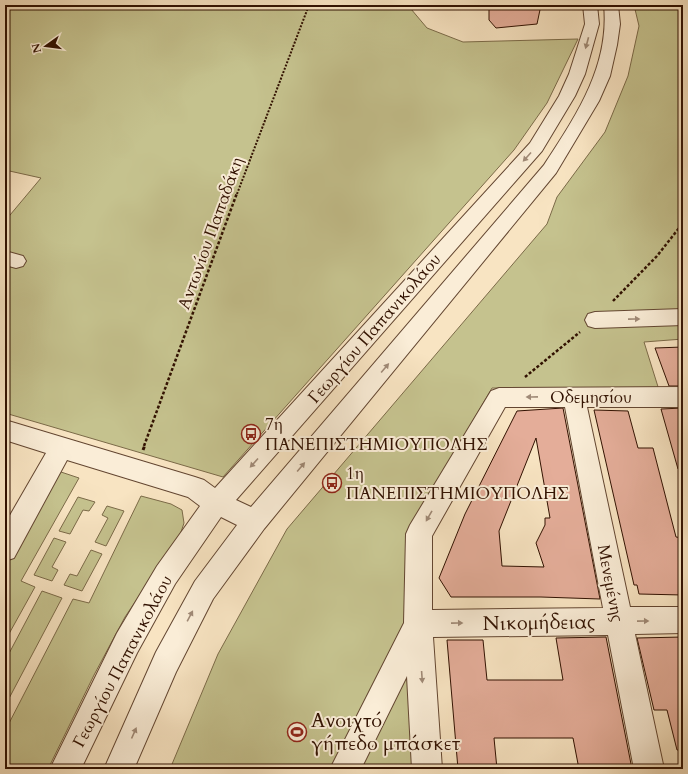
<svg xmlns="http://www.w3.org/2000/svg" width="688" height="774" font-family="Cardo,serif">
<rect width="100%" height="100%" fill="#f8e4c2"/>
<filter id="stains"><feTurbulence type="fractalNoise" baseFrequency=".005" numOctaves="4"/><feColorMatrix values="0 0 0 0 .2 0 0 0 0 .09 0 0 0 0 .02 0 0 0 .5 -.17"/></filter>
<radialGradient id="worn" r=".72"><stop offset=".6" stop-color="#630" stop-opacity="0"/><stop offset="1" stop-color="#630" stop-opacity=".3"/></radialGradient>
<g fill="#c5c28e" stroke="#7b6a48">
<polygon points="5,5 410,5 411,9 427,28 463,42 578,39 547,103 514,150 223,477 5,413 5,221 41,178 5,170"/>
<polygon points="634,5 683,5 683,339 644,342 659,390 492,388 409,530 418,769 170,769 218,654 287,529 547,224 557,197 605,132 628,76 639,26"/>
<polygon points="58,471 79,478 21,581 35,587 5,641 5,559"/>
<polygon points="141,496 171,504 182,510 184,523 180,535 125,617 94,675 48,769 5,769 5,731 73,599 89,603"/>
<polygon points="78,497 95,502 89,511 83,510 70,534 59,531"/>
<polygon points="107,506 124,511 106,546 95,542 108,518 102,515"/>
<polygon points="54,538 66,542 52,567 58,570 52,581 34,575"/>
<polygon points="91,550 102,554 82,591 64,585 70,574 77,576"/>
<polygon points="42,591 62,598 5,706 5,661"/>
</g>
<g fill="#e4ad99" stroke="#311101" fill-rule="evenodd">
<polygon points="489,5 541,5 537,24 496,28 489,20"/>
<polygon points="683,347 683,386 669,386 655,348"/>
<path d="M 563,408 L 600,599 L 541,597 L 451,597 L 439,578 L 465,514 L 517,411 ZM 536,438 L 550,518 L 545,518 L 545,525 L 536,543 L 544,567 L 502,566 L 499,531 Z"/>
<polygon points="683,408 683,468 678,469 661,409"/>
<polygon points="594,410 628,411 638,448 653,448 676,537 683,538 683,595 639,594 637,585 634,585"/>
<polygon points="606,637 632,769 579,769 573,738 494,738 497,769 458,769 447,640 483,640 487,680 563,680 556,638"/>
<polygon points="683,637 683,750 677,750 667,710 654,710 637,638"/>
</g>
<g fill="none" stroke-linecap="round" stroke-linejoin="round">
<g stroke="#634631" stroke-width="2">
<g id="minor">
<path d="M 583,5 L 597,5 L 599,24 L 585,74 L 575,96 L 542,151 L 236,500 L 251,507 L 544,165 C 576,116 610,66 604,5 L 618,5 L 620,24 L 617,45 L 610,76 L 599,101 L 556,173 L 264,529 L 213,599 L 176,672 L 134,769 L 104,769 L 156,652 L 195,581 L 237,525 L 221,517 L 175,584 L 137,653 L 81,769 L 50,769 L 117,633 L 157,566 L 200,506 L 188,497 L 67,460 L 14,558 L 5,561 L 5,524 L 46,453 L 5,440 L 5,420 L 195,477 L 204,480 L 215,488 L 530,143 L 559,96 L 569,74 L 585,24 Z"/>
<polygon points="5,251 23,256 26,261 23,266 16,268 5,265"/>
<polygon points="683,309 683,325 595,328 588,326 585,320 588,314 595,312"/>
<path d="M 683,387 L 683,407 L 587,407 L 630,607 L 683,607 L 683,633 L 635,634 L 664,769 L 634,769 L 608,635 L 433,637 L 442,769 L 412,769 L 407,676 L 361,769 L 330,769 L 404,623 L 406,534 L 410,525 L 491,391 L 499,388 ZM 505,407 L 565,407 L 603,608 L 432,610 L 432,536 Z"/>
</g>
</g>
<polyline stroke="#311101" stroke-width="2" stroke-dasharray="2 1.5" stroke-linecap="butt" points="237,194 309,5"/>
<g stroke="#311101" stroke-width="2.5" stroke-dasharray="3 2" stroke-linecap="butt">
<polyline points="613,301 657,256 683,223"/>
<polyline points="525,377 580,332"/>
<polyline points="144,446 237,193"/>
</g>
<polyline stroke="#311101" stroke-width="3" stroke-dasharray="3.5 2.5" stroke-linecap="butt" points="143,450 145,445"/>
<use href="#minor" fill="#faedd7" fill-rule="evenodd"/>
</g>
<defs><path id="oneway-solid" d="M-6-.8H1V-3.2L6.5 0L1 3.2V.8H-6Z"/></defs>
<g fill="#a08a77">
<use href="#oneway-solid" transform="translate(587 43) rotate(105)"/>
<use href="#oneway-solid" transform="translate(527 157) rotate(132)"/>
<use href="#oneway-solid" transform="translate(634 319) rotate(-1)"/>
<use href="#oneway-solid" transform="translate(385 368) rotate(-50)"/>
<use href="#oneway-solid" transform="translate(532 397) rotate(179)"/>
<use href="#oneway-solid" transform="translate(254 463) rotate(132)"/>
<use href="#oneway-solid" transform="translate(301 467) rotate(-50)"/>
<use href="#oneway-solid" transform="translate(429 516) rotate(120)"/>
<use href="#oneway-solid" transform="translate(190 616) rotate(-62)"/>
<use href="#oneway-solid" transform="translate(643 621) rotate(-1)"/>
<use href="#oneway-solid" transform="translate(457 623) rotate(-1)"/>
<use href="#oneway-solid" transform="translate(422 677) rotate(86)"/>
<use href="#oneway-solid" transform="translate(134 733) rotate(-66)"/>
</g>
<defs>
<g id="bus-ring" transform="scale(1)"><circle r="9.5" fill="#faedd7" stroke="#8f2418" stroke-width="1.5"/><path d="M-5-6H5V4H4V6H2V4H-2V6H-4V4H-5ZM-3.5-4V0h7V-4ZM-3.5 1.2v1.5H-2V1.2ZM2 1.2v1.5H3.5V1.2Z" fill="#8f2418"/></g>
<g id="stadium-ring" transform="scale(1)"><circle r="9.5" fill="#faedd7" stroke="#8f2418" stroke-width="1.5"/><path d="M0-5a6.5 5 0 1 0 0 10a6.5 5 0 1 0 0-10ZM-3.5-1.8h7v3.6h-7Z" fill="#8f2418"/></g>
</defs>
<g fill-rule="evenodd">
<use href="#bus-ring" x="251" y="434"/>
<use href="#bus-ring" x="332" y="483"/>
<use href="#stadium-ring" x="297" y="732"/>
</g>
<g text-anchor="middle" stroke-width="4" stroke-linejoin="round" paint-order="stroke">
<g font-size="17" fill="#311101" stroke="#faedd7">
<text transform="translate(210 233) rotate(-70)" y="6">Αντωνίου Παπαδάκη</text>
<text transform="translate(374 328) rotate(-49)" y="6">Γεωργίου Παπανικολάου</text>
<text x="591" y="403">Οδεμησίου</text>
<text transform="translate(611 583) rotate(79)" y="6">Μενεμένης</text>
<text transform="translate(122 661) rotate(-62)" y="6">Γεωργίου Παπανικολάου</text>
</g>
<g font-size="17" fill="#311101" stroke="#faedd7" text-anchor="start">
<text x="265" y="430">7η<tspan x="265" dy="20">ΠΑΝΕΠΙΣΤΗΜΙΟΥΠΟΛΗΣ</tspan></text>
<text x="346" y="479">1η<tspan x="346" dy="20">ΠΑΝΕΠΙΣΤΗΜΙΟΥΠΟΛΗΣ</tspan></text>
</g>
<g font-size="20" fill="#311101" stroke="#faedd7">
<text transform="translate(539 622) rotate(-1)" y="7">Νικομήδειας</text>
</g>
<g font-size="20" fill="#311101" stroke="#faedd7" text-anchor="start">
<text x="311" y="727">Ανοιχτό<tspan x="311" dy="23">γήπεδο μπάσκετ</tspan></text>
</g>
</g>
<rect width="688" height="774" fill="none" stroke="#f8e4c2" stroke-width="20"/>
<rect x="6" y="6" width="676" height="762" fill="none" stroke="#311101" stroke-width="2"/>
<rect x="10" y="10" width="668" height="754" fill="none" stroke="#311101"/>
<g transform="translate(46 46) rotate(256)" stroke="#faedd7" stroke-width="3" paint-order="stroke">
<path d="M0-3L7 15L0 10L-7 15Z" fill="#311101"/>
<text y="-6" font-size="11" font-weight="bold" text-anchor="middle" fill="#311101">N</text>
</g>
<rect width="100%" height="100%" filter="url(#stains)"/>
<rect width="100%" height="100%" fill="url(#worn)"/>
</svg>
